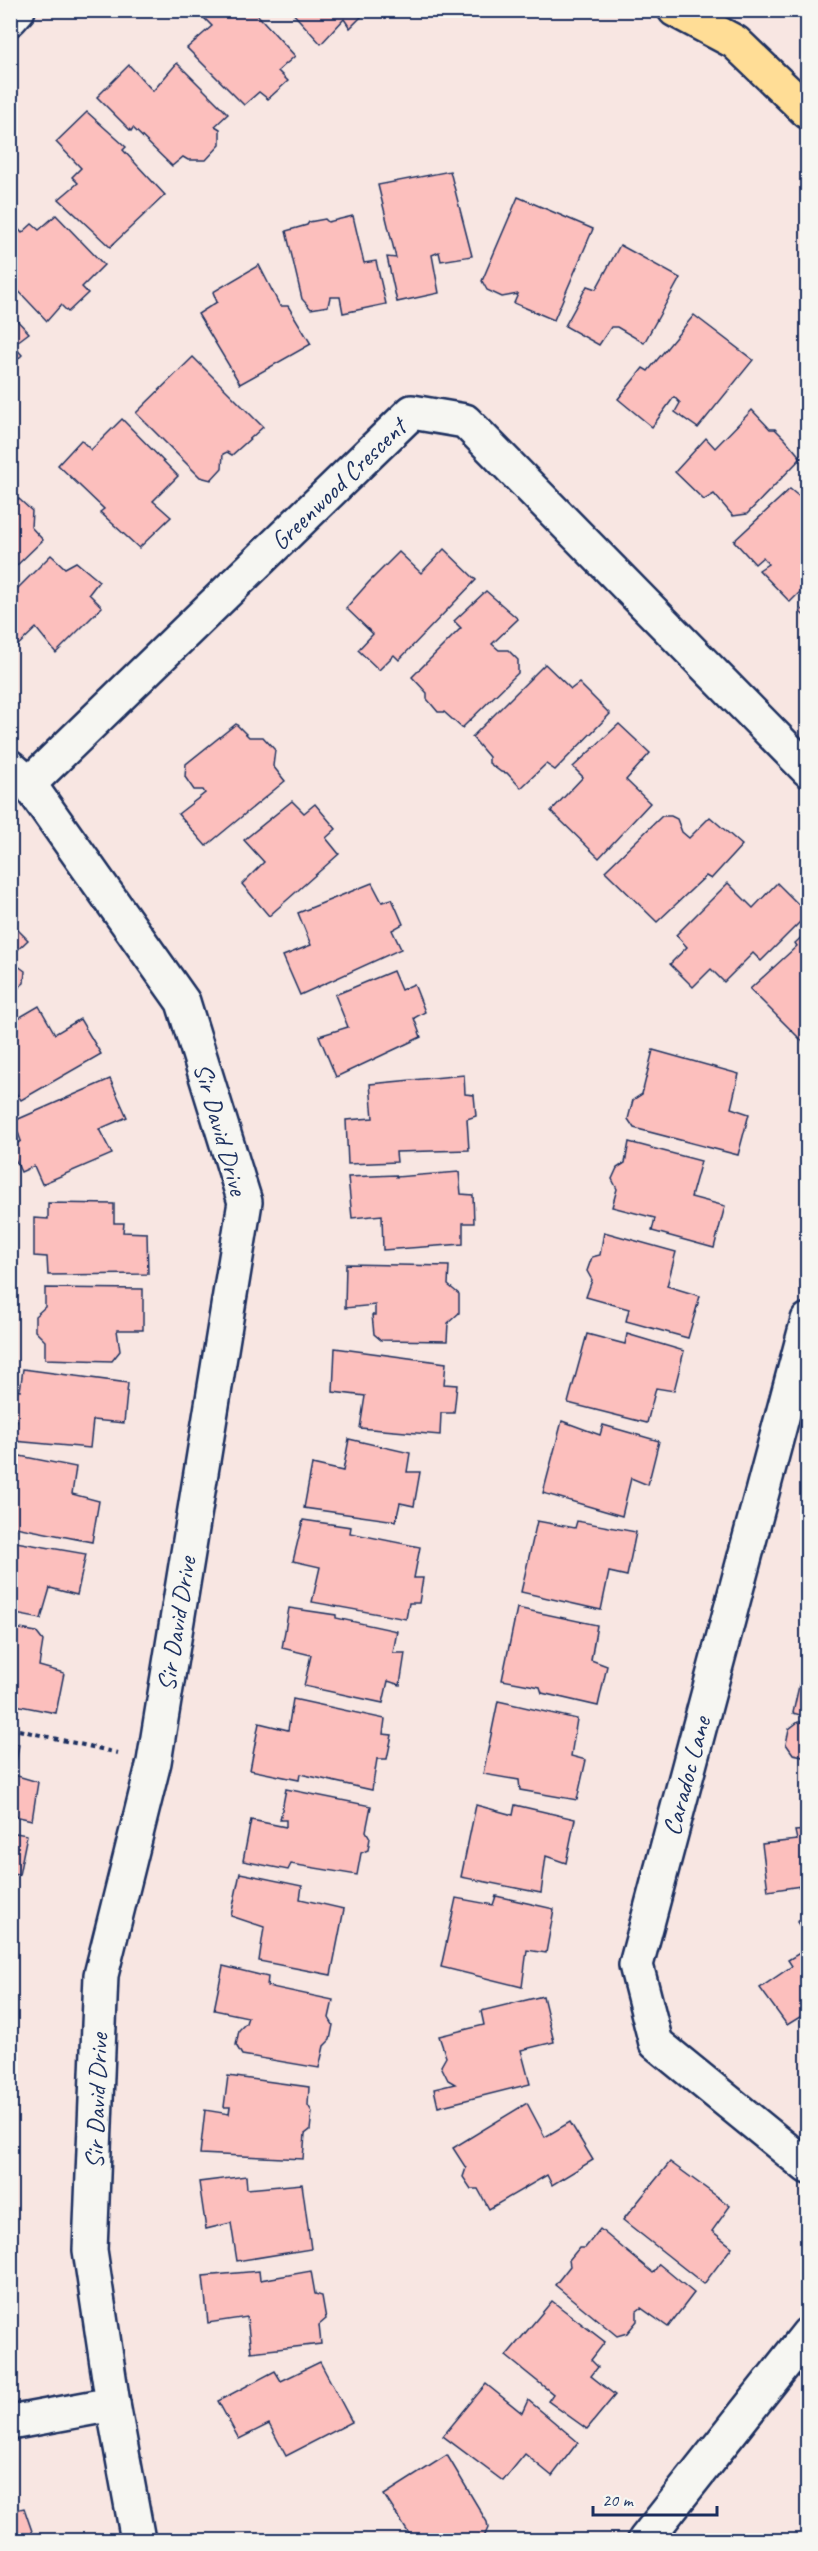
<svg xmlns="http://www.w3.org/2000/svg" width="818" height="2551" font-family="Caveat,sans-serif">
<rect width="100%" height="100%" fill="#f8e6e2"/>
<filter id="ink" filterUnits="userSpaceOnUse"><feTurbulence type="fractalNoise" baseFrequency=".0167" numOctaves="2"/><feDisplacementMap in="SourceGraphic" scale="12" xChannelSelector="R" yChannelSelector="G"/><feConvolveMatrix kernelMatrix="1 2 1 2 8 2 1 2 1" color-interpolation-filters="sRGB"/></filter>
<g filter="url(#ink)">
<g fill="#fcbfbd" stroke="#1b2f5e" stroke-width="1.5">
<polygon points="196,10 253,10 295,56 278,71 288,81 268,99 259,92 244,105 187,48 212,26"/>
<polygon points="290,10 368,10 350,28 344,19 321,44"/>
<polygon points="177,63 228,114 215,126 220,129 220,145 206,160 188,160 183,157 172,166 133,128 131,131 97,97 129,65 153,91"/>
<polygon points="87,112 126,147 123,150 165,195 110,247 59,199 78,183 72,177 81,168 56,142"/>
<polygon points="450,171 472,256 441,261 439,252 432,255 439,293 397,302 387,257 396,258 378,185"/>
<polygon points="518,197 593,229 554,320 514,303 518,294 502,297 487,290 482,281"/>
<polygon points="56,215 104,265 82,287 88,293 68,312 61,305 47,321 10,282 10,220 22,233 32,224 39,230"/>
<polygon points="353,216 364,263 376,261 386,304 343,313 340,297 330,297 328,306 311,309 302,299 286,231 307,225 309,222 325,219 328,222"/>
<polygon points="620,245 680,278 644,343 617,327 611,327 599,345 565,326 587,286 596,289"/>
<polygon points="259,265 280,306 288,306 311,344 240,384 198,314 217,302 213,292"/>
<polygon points="10,313 29,333 13,345 22,355 10,367"/>
<polygon points="694,315 753,360 698,428 675,412 680,403 674,397 652,427 618,399 643,368 648,371"/>
<polygon points="193,357 263,427 232,455 227,452 223,454 222,468 211,480 200,477 136,413"/>
<polygon points="752,410 770,429 775,429 785,439 801,458 747,514 733,516 714,494 704,500 675,472 706,438 715,448"/>
<polygon points="122,419 178,476 153,501 171,517 139,548 100,512 104,509 58,465 81,440 91,450"/>
<polygon points="790,489 808,504 808,584 790,602 759,570 768,564 763,557 755,564 734,541"/>
<polygon points="10,499 19,499 32,511 31,527 43,540 10,572"/>
<polygon points="444,549 476,580 399,660 394,655 379,670 358,650 373,634 346,608 369,582 399,552 421,573"/>
<polygon points="51,555 65,568 76,562 99,581 89,594 102,607 56,653 36,628 14,649 10,645 10,596"/>
<polygon points="486,591 518,619 492,644 499,650 508,650 518,660 518,673 462,728 444,712 438,712 427,699 427,693 412,677 461,628 454,621"/>
<polygon points="808,603 808,619 800,612"/>
<polygon points="545,664 571,689 579,683 610,714 555,770 546,764 521,788 507,773 501,772 489,763 489,757 472,737"/>
<polygon points="236,724 249,737 263,737 275,750 273,766 285,781 206,846 178,814 205,793 203,790 194,790 185,777 186,764"/>
<polygon points="619,724 650,753 626,780 650,803 599,858 551,811 583,777 573,767"/>
<polygon points="292,801 304,813 315,804 336,829 326,838 339,854 269,916 242,884 264,862 244,840"/>
<polygon points="662,816 671,816 677,819 682,832 689,838 710,817 742,845 711,879 706,876 657,922 605,871"/>
<polygon points="372,883 382,902 392,899 403,924 392,930 401,949 300,995 283,956 311,945 298,913"/>
<polygon points="728,883 753,908 777,883 808,914 761,961 753,953 724,982 711,969 693,987 670,964 687,947 676,935"/>
<polygon points="10,922 28,940 10,957"/>
<polygon points="808,931 808,1040 804,1043 750,989 797,946 795,943"/>
<polygon points="10,960 25,971 24,983 10,995"/>
<polygon points="393,971 401,990 414,984 425,1012 414,1018 421,1037 336,1077 319,1036 348,1027 335,995"/>
<polygon points="39,1006 55,1034 80,1019 101,1054 21,1100 10,1085 10,1023"/>
<polygon points="653,1050 739,1074 731,1108 749,1114 738,1155 634,1128 628,1119 633,1100 642,1094"/>
<polygon points="464,1075 465,1094 474,1095 476,1116 467,1119 469,1150 396,1152 397,1162 348,1164 346,1120 373,1118 370,1084"/>
<polygon points="110,1079 127,1117 99,1129 112,1154 42,1184 34,1166 21,1172 10,1148 21,1141 14,1121"/>
<polygon points="629,1142 701,1161 691,1197 725,1206 714,1248 652,1231 655,1218 612,1207 617,1189 612,1179 617,1168 625,1163"/>
<polygon points="459,1172 461,1194 473,1195 474,1223 463,1223 463,1244 383,1250 382,1215 352,1218 348,1177 396,1175 396,1177"/>
<polygon points="48,1203 114,1204 114,1223 124,1223 123,1232 147,1233 148,1274 48,1275 47,1257 34,1256 34,1218 48,1219"/>
<polygon points="604,1232 676,1252 667,1286 700,1296 688,1338 626,1321 629,1309 586,1297 592,1280 587,1271 592,1257 600,1255"/>
<polygon points="346,1264 449,1266 448,1285 459,1294 459,1313 448,1323 447,1341 381,1340 374,1334 372,1315 375,1315 375,1305 345,1308"/>
<polygon points="45,1288 143,1289 143,1330 117,1330 120,1351 112,1361 45,1359 45,1341 35,1331 35,1316 45,1307"/>
<polygon points="587,1334 625,1344 627,1334 684,1351 674,1391 656,1388 647,1423 568,1403"/>
<polygon points="335,1348 446,1363 444,1384 457,1385 454,1413 441,1413 440,1435 360,1428 365,1396 333,1392"/>
<polygon points="23,1369 128,1383 124,1423 93,1420 90,1448 14,1441 17,1419 10,1419 10,1388 20,1391"/>
<polygon points="562,1421 600,1435 603,1425 659,1441 648,1485 631,1478 622,1516 543,1493"/>
<polygon points="349,1439 410,1453 407,1472 420,1472 414,1506 400,1503 396,1521 304,1508 312,1464 343,1471"/>
<polygon points="10,1454 76,1467 72,1494 99,1501 92,1542 10,1526"/>
<polygon points="303,1520 351,1527 350,1533 420,1547 414,1578 423,1578 419,1603 409,1603 406,1619 312,1602 320,1567 293,1561"/>
<polygon points="537,1521 575,1528 577,1521 636,1532 627,1576 609,1572 601,1610 521,1592"/>
<polygon points="10,1541 86,1554 77,1595 50,1588 41,1619 10,1613"/>
<polygon points="289,1608 336,1615 336,1618 397,1631 393,1653 405,1653 400,1685 388,1681 383,1703 304,1686 311,1655 282,1648"/>
<polygon points="517,1608 597,1625 591,1660 607,1666 598,1706 542,1693 540,1687 502,1680"/>
<polygon points="10,1627 36,1632 43,1641 39,1666 64,1673 56,1713 10,1704"/>
<polygon points="802,1672 808,1673 808,1757 793,1754 786,1744 789,1729 798,1722 802,1722 804,1716 793,1713"/>
<polygon points="293,1699 385,1719 383,1734 392,1735 387,1759 377,1759 372,1790 300,1774 299,1780 250,1770 259,1723 288,1730"/>
<polygon points="498,1701 577,1719 571,1756 586,1760 577,1800 520,1790 519,1780 483,1774"/>
<polygon points="10,1742 19,1744 14,1775 38,1782 32,1820 10,1815"/>
<polygon points="286,1789 371,1806 366,1831 370,1838 368,1850 361,1853 357,1875 291,1864 288,1870 243,1861 251,1820 286,1827 286,1820 280,1820"/>
<polygon points="476,1805 513,1815 515,1805 575,1819 566,1863 546,1856 541,1893 461,1877"/>
<polygon points="808,1830 807,1885 768,1891 762,1844 797,1840 795,1831"/>
<polygon points="10,1832 27,1835 19,1875 10,1874"/>
<polygon points="240,1873 302,1886 300,1899 344,1909 331,1975 259,1961 264,1927 231,1916"/>
<polygon points="496,1896 554,1909 546,1953 527,1950 522,1987 441,1967 456,1898 493,1905"/>
<polygon points="808,1915 808,1938 797,1922"/>
<polygon points="808,1948 808,2012 787,2025 760,1988 792,1966 788,1960"/>
<polygon points="223,1966 268,1977 267,1986 333,2000 329,2018 333,2025 330,2040 324,2046 319,2068 242,2055 236,2045 239,2030 246,2023 248,2017 214,2010"/>
<polygon points="543,1996 554,2042 521,2050 530,2084 438,2107 434,2089 455,2084 448,2080 441,2066 446,2057 439,2036 484,2025 481,2011"/>
<polygon points="228,2076 309,2087 308,2105 312,2112 310,2130 305,2134 303,2159 200,2154 205,2110 229,2114 230,2107 224,2107"/>
<polygon points="527,2103 545,2137 570,2122 593,2160 552,2185 547,2175 489,2209 478,2189 471,2189 463,2177 466,2168 453,2148"/>
<polygon points="670,2162 730,2206 712,2231 732,2247 704,2284 623,2220"/>
<polygon points="246,2176 247,2189 302,2184 311,2249 237,2261 231,2223 206,2229 199,2182"/>
<polygon points="600,2229 653,2273 659,2264 694,2293 668,2327 641,2308 637,2311 637,2321 627,2333 617,2336 555,2285 570,2266 569,2260 579,2248 585,2248"/>
<polygon points="259,2271 260,2280 311,2271 315,2294 322,2296 326,2319 319,2325 321,2344 251,2352 247,2317 208,2323 203,2276"/>
<polygon points="552,2301 605,2342 591,2360 598,2367 591,2376 615,2395 587,2429 548,2401 553,2394 506,2356"/>
<polygon points="320,2362 352,2422 286,2456 269,2424 239,2439 218,2401 275,2371 281,2381"/>
<polygon points="486,2384 522,2413 528,2400 578,2442 552,2476 525,2454 503,2481 443,2436"/>
<polygon points="447,2455 487,2522 488,2528 484,2537 477,2540 464,2540 459,2533 453,2536 455,2540 413,2540 384,2495"/>
<polygon points="24,2508 35,2540 10,2540 10,2511"/>
</g>
<g fill="none" stroke-linecap="round" stroke-linejoin="round">
<g stroke="#1b2f5e" stroke-width="38">
<g id="minor">
<polyline points="10,19 18,10"/>
<polyline points="10,767 29,784 183,1002 245,1202 154,1762 101,1975 90,2250 113,2404 138,2540"/>
<polyline points="29,784 412,412 465,421 808,770"/>
<polyline points="808,1320 636,1965 656,2043 808,2167"/>
<polyline points="10,2423 113,2404"/>
<polyline points="645,2540 808,2334"/>
</g>
</g>
<g stroke="#1b2f5e" stroke-width="38">
<polyline id="major" points="675,10 735,42 808,112"/>
</g>
<polyline stroke="#1b2f5e" stroke-width="4" stroke-dasharray="4.5 4.5" stroke-linecap="butt" points="10,1728 118,1753"/>
<use href="#minor" stroke="#f6f6f2" stroke-width="33"/>
<use href="#major" stroke="#ffdd96" stroke-width="33"/>
</g>
</g>
<g text-anchor="middle" stroke-width="6" stroke-linejoin="round" paint-order="stroke">
<g font-size="26" fill="#1b2f5e" stroke="#f6f6f2">
<text transform="translate(338 484) rotate(-44)" y="9">Greenwood Crescent</text>
<text transform="translate(221 1129) rotate(74)" y="9">Sir David Drive</text>
<text transform="translate(176 1624) rotate(-81)" y="9">Sir David Drive</text>
<text transform="translate(686 1776) rotate(-75)" y="9">Caradoc Lane</text>
<text transform="translate(96 2101) rotate(-88)" y="9">Sir David Drive</text>
</g>
</g>
<rect width="818" height="2551" fill="none" stroke="#f6f6f2" stroke-width="36"/>
<rect x="18" y="18" width="782" height="2515" fill="none" stroke="#1b2f5e" stroke-width="2" filter="url(#ink)"/>
<path d="M593 2506v9h124v-9" fill="none" stroke="#1b2f5e" stroke-width="3"/>
<text x="602" y="2506" font-size="18" fill="#1b2f5e" stroke="#f6f6f2" stroke-width="4.5" paint-order="stroke">20 m</text>
</svg>
